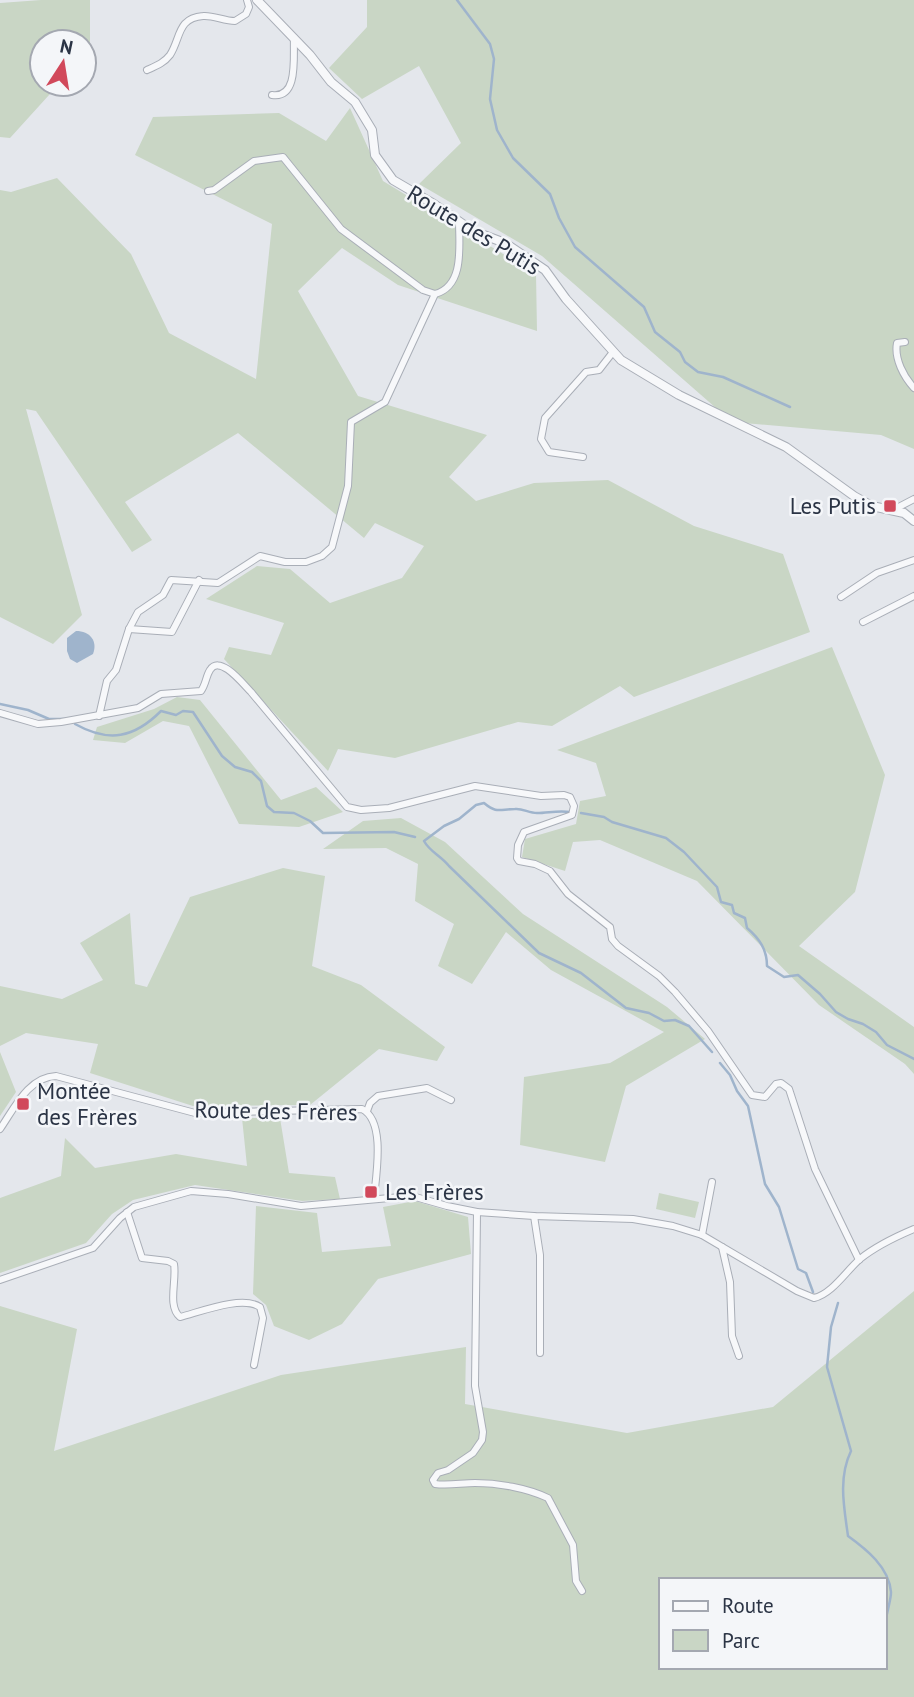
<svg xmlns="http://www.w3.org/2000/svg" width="914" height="1697" font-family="'PT Sans',sans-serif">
<rect width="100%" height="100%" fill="#e4e7ec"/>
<g fill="#c9d6c5" fill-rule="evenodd">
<polygon points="41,0 90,0 90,49 84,56 84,42 42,42 42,84 59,84 10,138 0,137 0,3"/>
<polygon points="367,0 914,0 914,449 881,435 732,422 542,256 419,184 461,143 419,66 362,99 329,68 367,27"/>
<polygon points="350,108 383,181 536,274 537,331 398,285 342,248 298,291 358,396 487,435 449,477 476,501 534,483 608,480 694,526 783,554 810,632 634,697 620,686 552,726 518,722 395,758 338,749 328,771 224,659 229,647 271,655 284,623 206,599 257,566 290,569 330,603 402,578 424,546 375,523 364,538 238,433 125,502 152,540 132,552 36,411 26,409 82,615 53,644 0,617 0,190 11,192 57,178 131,254 169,333 256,379 272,224 135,155 153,117 279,113 326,141"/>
<polygon points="832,647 885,775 855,892 799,946 914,1027 914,1074 905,1064 819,1005 697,881 600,840 573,842 565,871 522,857 525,839 576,824 580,801 606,796 596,763 557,750"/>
<polygon points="177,697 200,700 281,800 316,787 343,812 299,827 239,824 189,726 163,721 125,743 93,740 97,727 154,709"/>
<polygon points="401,818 445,842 523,914 667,1007 705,1039 626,1086 605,1162 520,1145 524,1077 610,1063 664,1032 551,970 506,932 472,984 438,966 454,924 415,901 418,864 386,848 323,849 363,821"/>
<polygon points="283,868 325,876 312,966 361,985 445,1047 437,1061 379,1049 310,1105 193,1106 90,1073 98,1044 26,1033 0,1046 0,986 62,999 103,980 80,943 130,913 135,984 147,987 190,897"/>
<polygon points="0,1052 16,1092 0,1116"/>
<polygon points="242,1118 280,1118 289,1173 335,1177 340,1199 302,1201 195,1185 133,1200 112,1214 86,1243 0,1273 0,1198 61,1176 65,1138 95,1168 176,1154 247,1166"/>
<polygon points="659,1193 699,1202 695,1218 656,1209"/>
<polygon points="415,1201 468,1217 471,1254 378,1279 342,1324 309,1340 274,1326 266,1305 253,1294 256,1206 317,1213 322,1252 391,1246 383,1207"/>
<path d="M 914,1291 L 914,1697 L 0,1697 L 0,1306 L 77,1329 L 54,1451 L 281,1375 L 466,1347 L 465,1404 L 627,1433 L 773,1407 ZM 660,1580 L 884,1580 L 884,1667 L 660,1667 Z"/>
</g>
<path fill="#9fb4cc" d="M 76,631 C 90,631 98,641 93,654 L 77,663 L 70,659 L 67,651 L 67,638 Z"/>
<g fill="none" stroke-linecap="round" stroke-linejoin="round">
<g stroke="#9fb4cc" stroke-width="2.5">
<polyline points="457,0 490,44 494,59 490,99 497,130 513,158 550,194 559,218 575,247 644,307 655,332 680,352 685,362 698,372 723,377 790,407"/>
<polyline points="0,704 28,710 49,719 65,719"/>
<path d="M 75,724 C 109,743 134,738 161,711 L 176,715 L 183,711 L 193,712 L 222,756 L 235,767 L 252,772 L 261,781 L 267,806 L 274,812 L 294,813 L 310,821 L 323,833 L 394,832 L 415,837"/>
<path d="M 570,812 C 558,810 548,813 537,813 C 529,813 522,808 515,809 C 500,809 497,814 484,803 L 476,805 L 459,819 L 444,826 L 424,841 C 430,852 440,855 449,866 L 539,953 L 581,973 L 626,1008 L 649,1013 L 664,1021 L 675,1020 L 689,1026 L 712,1052"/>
<path d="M 581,813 L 604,817 L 612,822 L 666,838 L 684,852 L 717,887 L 721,902 L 732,905 L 734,913 L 745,918 L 747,928 C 760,939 767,950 767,966 L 784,977 L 798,975 L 820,994 L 836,1012 L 848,1019 L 863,1024 L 876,1032 L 887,1045 L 914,1059"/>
<polyline points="720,1063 730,1075 737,1091 748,1106 765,1184 779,1207 798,1269 806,1273 813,1292"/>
<path d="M 838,1303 L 831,1327 L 827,1367 L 851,1451 C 838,1478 844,1507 848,1536 C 866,1549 889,1567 891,1592 C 891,1599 888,1608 887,1614"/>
</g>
<g stroke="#a9aeb7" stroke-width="8">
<g id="minor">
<path d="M 147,70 C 156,66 164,63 170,55 C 181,38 177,18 203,16 C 213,15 224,21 235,21 L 246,14 L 249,7 L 247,0"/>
<path d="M 272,95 C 299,99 293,57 294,38"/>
<polyline points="208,191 214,190 254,161 283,157 341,229 423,290 435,294"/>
<path d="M 905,342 L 897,343 C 894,359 904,377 914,388"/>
<polyline points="583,457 549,452 541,439 545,418 586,372 599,370 613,352"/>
<polyline points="893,510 914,499"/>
<polyline points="841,597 877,573 914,560"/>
<polyline points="863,622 914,596"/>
<polyline points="129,629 172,632 199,580"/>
<path d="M 0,713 L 38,724 L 61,722 L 138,708 L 161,694 L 201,691 C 206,684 206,676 210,670 C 220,654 243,684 251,692 L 347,807 L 361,810 L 389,808 L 475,786 L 541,796 L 564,795 L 570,797 L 574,806 L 572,815 L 524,832 L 518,845 L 517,858 L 519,861 L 535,864 L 550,871 L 568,894 L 610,927 L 612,939 L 618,946 L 659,976 L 675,992 L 708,1031 L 752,1095 L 765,1097 L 776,1084 L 781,1083 L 789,1089 L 815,1169 L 859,1260"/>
<path d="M 99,716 L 107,681 L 116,670 L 129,629 L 138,612 L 163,595 L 171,580 L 218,583 L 260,556 L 285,562 L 306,562 L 322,556 L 332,547 L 348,486 L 351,422 L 385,402 L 435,294 C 465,286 459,245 459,221"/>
<polyline points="367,1111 370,1103 378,1096 427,1088 451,1100"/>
<path d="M 0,1129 C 14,1109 28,1077 56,1076 L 195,1113 L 362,1109 C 386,1121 376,1175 374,1198"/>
<path d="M 127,1212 L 142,1258 L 168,1261 L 174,1264 C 177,1280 167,1306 180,1317 C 200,1312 242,1295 260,1307 L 263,1318 L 254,1365"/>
<path d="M 477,1212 L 475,1386 L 483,1432 L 482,1440 L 473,1453 L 448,1470 L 438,1473 L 433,1480 L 435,1484 C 448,1486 462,1483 475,1483 C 498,1483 527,1488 548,1498 L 573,1545 L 576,1581 L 582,1591"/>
<polyline points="534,1216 540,1255 540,1353"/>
<polyline points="702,1235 712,1182"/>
<polyline points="722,1247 730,1282 732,1336 739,1356"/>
<path d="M 0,1280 L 93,1248 L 120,1218 L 134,1207 L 191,1191 L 228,1194 L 301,1206 L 412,1196 L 447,1206 L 477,1212 L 534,1216 L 633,1219 L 673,1226 L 702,1235 L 797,1291 L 814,1298 C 832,1294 846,1271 860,1259 C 876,1246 895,1237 914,1229"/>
</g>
</g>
<g stroke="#a9aeb7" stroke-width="10">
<polyline id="tertiary" points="257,0 310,55 331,82 355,102 372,130 375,155 393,180 434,204 473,231 505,243 545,270 566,299 621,360 679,395 786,447 854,496 872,506 904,513 914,521"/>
</g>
<use href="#minor" stroke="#f7f8fa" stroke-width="6"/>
<use href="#tertiary" stroke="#f7f8fa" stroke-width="8"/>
</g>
<g fill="#d1495b" stroke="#f4f6f9" stroke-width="2.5">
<rect x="883" y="499" width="14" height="14" rx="3.5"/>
<rect x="16" y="1097" width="14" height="14" rx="3.5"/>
<rect x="364" y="1185" width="14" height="14" rx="3.5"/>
</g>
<g text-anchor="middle" stroke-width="5" stroke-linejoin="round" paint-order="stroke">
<g font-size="23" fill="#2b3445" stroke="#f4f6f9">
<text transform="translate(474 230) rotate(31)" y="8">Route des Putis</text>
<text transform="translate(276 1111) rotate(1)" y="8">Route des Frères</text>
</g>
<g font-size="23" fill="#2b3445" stroke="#f4f6f9" text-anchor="start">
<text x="876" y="514" text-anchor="end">Les Putis</text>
<text x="37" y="1099">Montée<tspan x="37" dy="26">des Frères</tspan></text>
<text x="385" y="1200">Les Frères</text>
</g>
</g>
<rect x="659" y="1578" width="228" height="91" fill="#f4f6f9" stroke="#a4a8b1" stroke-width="2"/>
<rect x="673" y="1601" width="35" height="10" fill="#f7f8fa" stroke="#a4a8b1" stroke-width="2"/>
<text x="722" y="1613" font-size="21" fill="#2b3445">Route</text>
<rect x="673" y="1630" width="35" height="21" fill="#c9d6c5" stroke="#a4a8b1" stroke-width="2"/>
<text x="722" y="1648" font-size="21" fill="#2b3445">Parc</text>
<g transform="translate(63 63) rotate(12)"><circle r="33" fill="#f4f6f9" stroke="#a4a8b1" stroke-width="2"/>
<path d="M0-5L12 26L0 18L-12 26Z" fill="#d1495b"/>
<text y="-10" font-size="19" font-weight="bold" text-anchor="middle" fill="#2b3445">N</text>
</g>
</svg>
